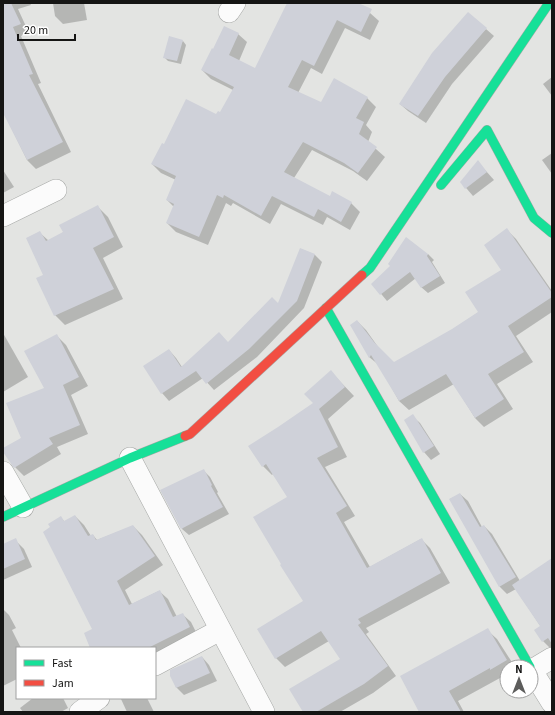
<svg xmlns="http://www.w3.org/2000/svg" width="555" height="715" font-family="'Source Sans 3',sans-serif">
<rect width="100%" height="100%" fill="#e3e4e2"/>
<g fill="#0003">
<polygon points="3,3 30,3 31,5 18,9 29,33 21,36 41,83 38,84 71,152 36,169 27,160 3,111"/>
<polygon points="53,3 84,3 87,20 63,24 55,16"/>
<polygon points="305,3 351,3 370,13 379,21 370,40 345,28 322,74 311,68 298,93 321,103 367,98 376,107 366,125 372,132 368,142 385,157 367,181 353,171 312,150 294,178 330,197 333,193 351,203 360,212 350,230 327,217 323,225 281,204 270,224 233,203 231,206 226,203 208,245 176,232 167,223 174,207 167,200 176,180 161,173 152,164 164,145 221,113 233,90 211,79 202,70 238,34 247,42 239,61 255,69"/>
<polygon points="486,29 494,36 452,84 426,123 408,111 400,104"/>
<polygon points="183,41 186,45 181,64 168,61 164,57"/>
<polygon points="552,77 552,96 543,84"/>
<polygon points="552,153 552,174 542,160"/>
<polygon points="478,162 494,180 473,196 461,182"/>
<polygon points="3,170 14,187 3,193"/>
<polygon points="98,207 108,217 123,247 103,258 123,299 65,325 55,315 45,275 40,233 49,241 64,232"/>
<polygon points="507,230 516,239 552,291 552,312 516,336 533,362 497,384 513,409 484,427 475,418 454,384 409,410 399,401 379,365 369,357 357,321 366,330 381,351 394,363 452,330 479,312 503,271"/>
<polygon points="301,249 315,255 322,262 304,308 257,357 214,390 203,378 169,401 162,393 169,350 176,358 182,367 228,343 279,305"/>
<polygon points="428,254 434,260 432,262 445,283 428,293 421,287 416,278 387,301 373,284"/>
<polygon points="3,333 28,377 3,392"/>
<polygon points="57,336 66,345 88,386 71,395 88,434 57,447 61,454 24,476 15,467 3,450 22,438 45,388"/>
<polygon points="331,372 354,396 328,419 347,457 325,467 355,516 344,522 370,567 421,539 430,548 450,583 366,628 369,632 366,634 396,676 373,693 340,712 304,712 341,659 329,641 285,667 276,658 304,601 289,497 273,474 272,475 263,466 314,404"/>
<polygon points="412,416 420,423 440,454 431,460 424,452"/>
<polygon points="203,470 210,477 218,492 217,493 229,514 189,535 182,529"/>
<polygon points="460,494 468,501 482,527 484,526 492,534 520,581 552,560 552,650 543,641 541,627 516,589 507,594 500,587 450,499"/>
<polygon points="75,516 84,525 91,536 93,535 97,540 133,526 142,535 163,565 125,590 132,604 159,591 168,599 177,617 182,614 191,622 198,636 155,658 155,648 91,648 94,630 61,518 65,522"/>
<polygon points="16,541 24,549 32,567 3,580 3,545"/>
<polygon points="3,609 9,615 16,628 12,630 21,648 17,648 17,679 3,686"/>
<polygon points="487,630 497,639 515,667 507,667 507,675 501,679 500,678 458,701 464,712 423,712"/>
<polygon points="202,657 209,665 217,681 184,695 176,687 170,672"/>
<polygon points="33,698 63,698 68,708 61,712 23,712 20,708"/>
<polygon points="122,698 147,698 154,712 127,712 121,699"/>
</g>
<g fill="#cfd1d9">
<polygon points="3,3 11,3 21,24 13,27 33,74 29,75 63,142 27,160 3,113"/>
<polygon points="287,3 358,3 372,9 361,32 337,20 314,66 302,60 288,87 321,102 334,78 368,97 356,118 364,122 359,134 377,147 358,173 344,163 303,142 284,172 330,196 332,191 352,202 341,222 318,209 314,217 272,196 261,216 224,195 223,198 217,195 199,237 166,223 174,204 166,200 176,176 151,164 162,143 164,144 186,99 216,114 218,111 220,112 234,87 201,70 212,48 213,49 224,26 239,33 229,55 255,68"/>
<polygon points="468,12 487,28 445,77 418,116 399,104 432,53"/>
<polygon points="169,36 183,40 177,61 163,58"/>
<polygon points="478,160 487,172 465,189 460,182"/>
<polygon points="98,205 114,237 93,248 114,289 54,316 36,278 43,275 26,238 40,231 46,241 63,232 59,225"/>
<polygon points="507,228 552,293 552,297 508,326 524,352 488,374 504,399 475,418 446,374 399,401 371,355 369,358 350,325 357,320 374,342 394,362 452,329 478,312 465,292 501,270 484,245"/>
<polygon points="406,237 428,254 427,256 440,276 421,288 410,272 380,295 371,284 390,266 388,264"/>
<polygon points="300,248 315,254 297,301 249,349 206,384 196,371 161,394 143,366 169,349 181,367 219,332 228,342 272,297 278,303"/>
<polygon points="57,334 79,377 63,385 80,425 49,438 53,444 14,468 3,452 3,448 21,438 6,403 44,388 24,351"/>
<polygon points="331,370 345,387 319,409 338,447 317,458 347,506 336,513 367,568 422,538 441,573 358,619 361,623 358,625 388,666 364,684 316,712 303,712 289,689 340,659 321,631 275,659 257,629 303,601 280,565 281,564 253,517 287,497 266,464 262,467 248,446 278,427 313,403 304,394"/>
<polygon points="413,414 434,446 423,453 404,420"/>
<polygon points="204,469 212,485 211,486 223,507 181,529 160,490"/>
<polygon points="460,493 480,527 484,525 516,577 499,587 449,499"/>
<polygon points="75,515 88,536 93,534 96,540 133,525 155,556 117,581 129,605 160,590 173,617 183,613 190,627 148,648 90,648 84,633 92,629 43,532 50,527 48,524 61,516 64,521"/>
<polygon points="16,538 25,559 3,569 3,544"/>
<polygon points="552,558 552,644 548,638 542,642 534,630 540,626 512,585"/>
<polygon points="488,628 507,660 490,670 490,668 449,691 461,712 419,712 400,676"/>
<polygon points="202,656 210,673 176,688 170,676 170,670"/>
</g>
<g fill="none" stroke-linecap="round" stroke-linejoin="round">
<g stroke="#a6a8a6" stroke-width="22">
<g id="street">
<polyline points="229,12 235,3"/>
<polyline points="3,216 56,190"/>
<polyline points="130,458 264,712"/>
<polyline points="3,472 23,507"/>
<polyline points="155,665 220,630"/>
<polyline points="531,669 552,703"/>
<polyline points="532,670 552,658"/>
<polyline points="80,712 99,698"/>
</g>
</g>
<g stroke="#a6a8a6" stroke-width="10">
<g id="fast">
<polyline points="441,185 487,130 534,218 552,233"/>
<polyline points="362,275 370,268 549,3"/>
<polyline points="326,308 530,667"/>
<polyline points="3,517 130,458 185,436"/>
</g>
</g>
<g stroke="#a6a8a6" stroke-width="10">
<polyline id="jam" points="185,436 190,434 362,275"/>
</g>
<use href="#street" stroke="#fbfbfb" stroke-width="21"/>
<use href="#fast" stroke="#16e098" stroke-width="9"/>
<use href="#jam" stroke="#f24e42" stroke-width="9"/>
</g>
<rect width="555" height="715" fill="none" stroke="#151514" stroke-width="8"/>
<rect x="16" y="647" width="140" height="52" fill="#ffffff" stroke="#a1a1a1"/>
<rect x="24" y="660" width="20" height="6" fill="#16e098" stroke="#a1a1a1"/>
<text x="52" y="667" font-size="12" fill="#151514">Fast</text>
<rect x="24" y="680" width="20" height="6" fill="#f24e42" stroke="#a1a1a1"/>
<text x="52" y="687" font-size="12" fill="#151514">Jam</text>
<g transform="translate(519 679)"><circle r="19" fill="#ffffff" stroke="#a1a1a1"/>
<path d="M0-3L7 15L0 10L-7 15Z" fill="#5d5d5c"/>
<text y="-6" font-size="11" font-weight="bold" text-anchor="middle" fill="#151514">N</text>
</g>
<path d="M18 34v6h57v-6" fill="none" stroke="#151514" stroke-width="2"/>
<text x="24" y="34" font-size="12" fill="#151514" stroke="#ffffff" stroke-width="3" paint-order="stroke">20 m</text>
</svg>
